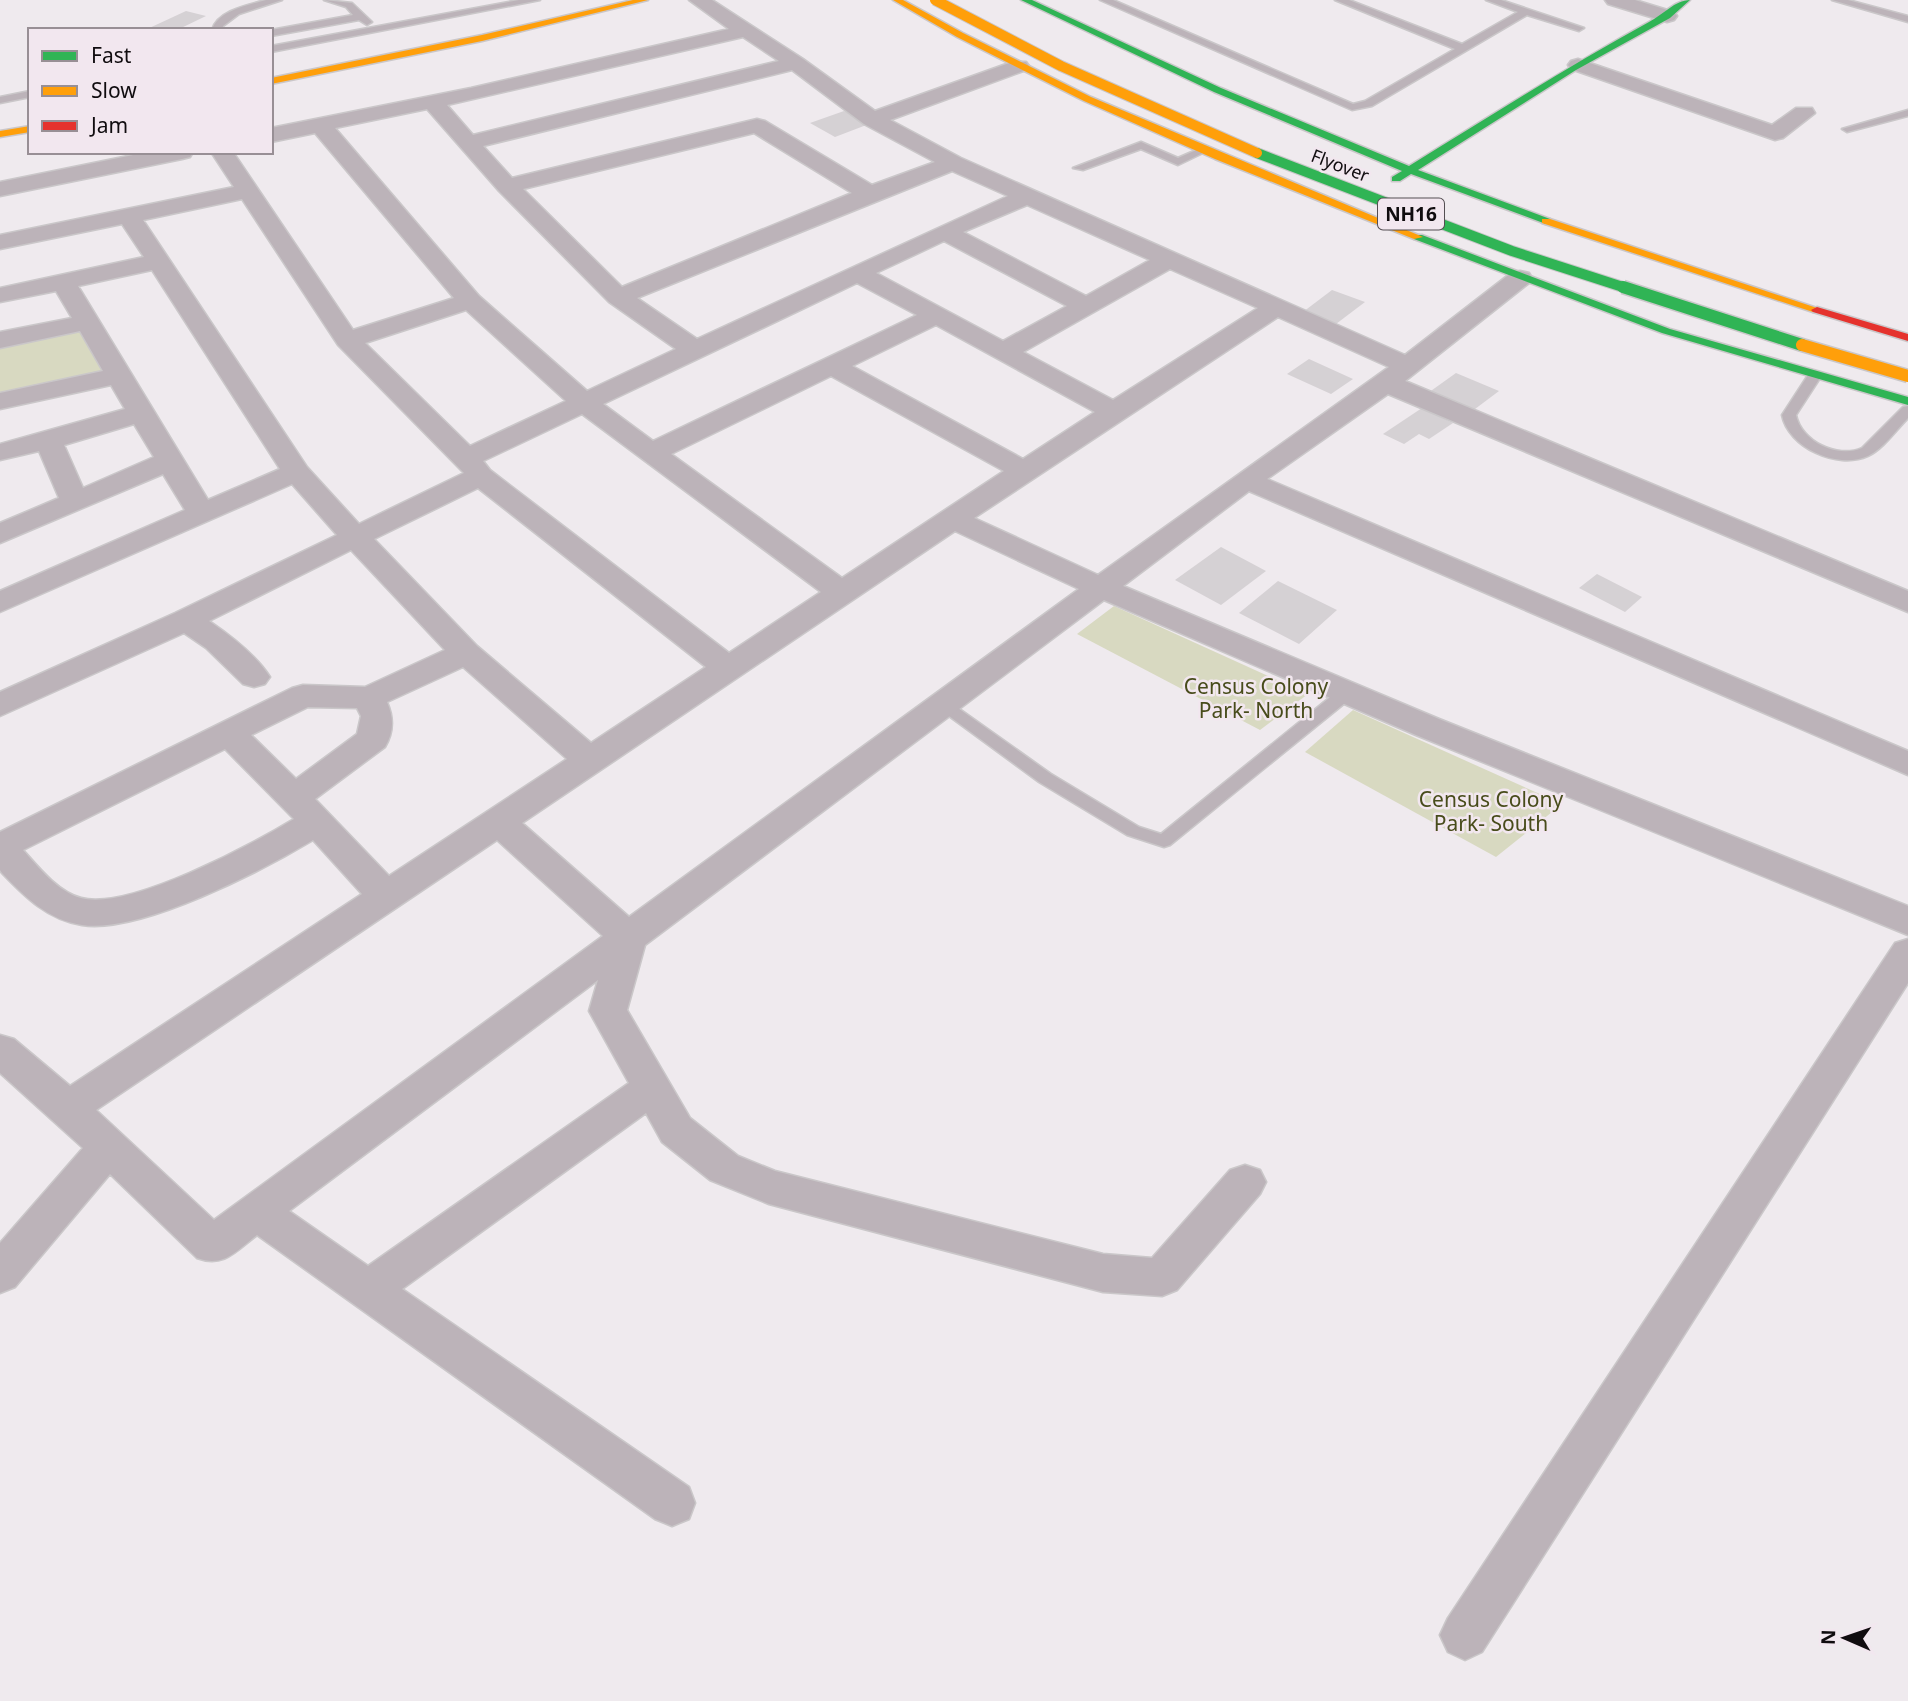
<svg xmlns="http://www.w3.org/2000/svg" width="1908" height="1701" font-family="'Noto Sans',sans-serif">
<rect width="100%" height="100%" fill="#efeaee"/>
<g fill="#d8d9c1">
<polygon points="83,328 105,373 0,397 0,347"/>
<polygon points="1114,606 1308,694 1260,730 1077,634"/>
<polygon points="1353,710 1562,804 1496,857 1305,752"/>
</g>
<g fill="#d5d1d4">
<polygon points="186,11 206,16 177,30 145,30"/>
<polygon points="844,111 869,124 835,137 810,123"/>
<polygon points="1332,290 1365,302 1332,327 1299,315"/>
<polygon points="1309,359 1353,379 1331,394 1287,374"/>
<polygon points="1456,373 1499,391 1471,412 1428,393"/>
<polygon points="1422,408 1453,423 1429,439 1419,434 1404,444 1383,434"/>
<polygon points="1221,547 1266,571 1221,605 1175,580"/>
<polygon points="1597,574 1642,597 1625,612 1579,588"/>
<polygon points="1278,581 1337,610 1299,644 1239,613"/>
</g>
<g fill="none" stroke-linecap="round" stroke-linejoin="round">
<g stroke="#cac7c9" stroke-width="3">
<g id="lane">
<path d="M 266,0 L 282,0 L 239,14 L 223,26 L 222,30 L 212,30 C 218,10 249,5 266,0 Z"/>
<polygon points="324,0 352,3 372,22 367,25 359,20 271,36 271,30 353,15 346,7"/>
<polygon points="519,0 540,0 271,52 271,46"/>
<polygon points="1100,0 1113,0 1353,104 1365,101 1455,49 1335,0 1349,0 1462,44 1518,12 1486,0 1501,0 1584,28 1579,31 1527,15 1372,106 1352,110"/>
<polygon points="1832,0 1848,0 1908,16 1908,22"/>
<polygon points="30,91 30,97 0,103 0,97"/>
<polygon points="1908,110 1908,116 1847,132 1842,129"/>
<polygon points="1141,142 1178,158 1201,148 1207,151 1178,165 1141,149 1083,170 1073,168"/>
<path d="M 1815,371 L 1822,375 L 1796,415 C 1801,441 1837,459 1862,448 L 1903,407 L 1908,406 L 1908,418 C 1896,430 1883,449 1868,456 C 1837,470 1788,447 1782,415 L 1810,372 Z"/>
<polygon points="1345,689 1351,690 1353,694 1351,698 1170,845 1164,847 1127,835 1039,782 934,705 936,701 948,701 1051,774 1139,827 1161,834 1339,690"/>
</g>
</g>
<g stroke="#cac7c9" stroke-width="3">
<g id="street">
<path d="M 689,0 L 712,0 L 803,59 L 875,111 L 1012,62 L 1026,62 L 1029,66 L 1026,70 L 890,120 L 961,158 L 1405,355 L 1511,273 L 1520,271 L 1529,273 L 1532,278 L 1529,283 L 1405,381 L 1908,591 L 1908,612 L 1388,394 L 1267,479 L 1908,751 L 1908,775 L 1249,491 L 1123,586 L 1439,719 L 1908,906 L 1908,935 L 1416,735 L 1104,600 L 645,945 L 627,1010 L 690,1118 L 738,1156 L 775,1171 L 1103,1254 L 1152,1258 L 1230,1170 L 1245,1165 L 1260,1170 L 1266,1182 L 1260,1194 L 1177,1290 L 1162,1296 L 1103,1292 L 769,1204 L 710,1180 L 662,1142 L 646,1113 L 402,1289 L 689,1487 L 695,1503 L 689,1519 L 672,1526 L 655,1519 L 257,1235 C 236,1251 224,1268 197,1258 L 110,1174 L 15,1287 L 0,1293 L 0,1243 L 83,1148 L 0,1073 L 0,1035 L 14,1039 L 70,1086 L 362,894 L 313,840 C 263,870 141,934 82,925 C 48,920 25,897 2,873 L 0,870 L 0,832 L 292,688 L 303,685 L 365,687 L 445,650 L 351,550 L 209,621 C 231,636 256,655 270,677 L 265,684 L 254,687 L 243,684 L 206,648 L 184,633 L 0,716 L 0,692 L 175,613 L 337,535 L 292,484 L 0,612 L 0,591 L 185,510 L 163,474 L 0,543 L 0,523 L 59,498 L 39,451 L 0,460 L 0,444 L 125,409 L 111,385 L 0,409 L 0,393 L 103,371 L 80,331 L 0,348 L 0,332 L 72,318 L 56,291 L 0,302 L 0,288 L 144,257 L 122,224 L 0,249 L 0,235 L 234,187 L 211,152 L 233,152 L 353,330 L 454,298 L 315,133 L 271,142 L 271,128 L 471,88 L 729,29 ZM 743,37 L 779,61 L 473,135 L 447,105 ZM 792,70 L 864,124 L 935,162 L 872,185 L 765,121 L 757,119 L 512,178 L 483,146 ZM 427,109 L 499,191 L 609,302 L 676,349 L 587,391 L 479,296 L 335,128 ZM 754,133 L 852,193 L 622,287 L 523,189 ZM 952,171 L 1008,196 L 697,339 L 637,298 ZM 242,199 L 338,345 L 464,473 L 359,524 L 307,467 L 143,220 ZM 1027,205 L 1150,260 L 1086,296 L 963,232 ZM 944,241 L 1067,306 L 1003,341 L 876,273 ZM 1170,269 L 1258,308 L 1113,400 L 1023,352 ZM 152,270 L 280,469 L 208,500 L 78,286 ZM 857,283 L 917,315 L 653,441 L 603,404 ZM 466,310 L 566,401 L 470,446 L 365,343 ZM 1278,317 L 1389,367 L 1098,575 L 974,518 ZM 936,325 L 1095,412 L 1023,459 L 852,366 ZM 831,376 L 1004,471 L 842,578 L 671,454 ZM 582,414 L 821,592 L 729,653 L 490,470 L 483,461 ZM 134,424 L 154,457 L 83,488 L 64,445 ZM 478,488 L 706,667 L 591,743 L 477,646 L 374,539 ZM 955,531 L 1079,589 L 629,917 L 522,823 ZM 463,667 L 567,759 L 389,876 L 315,799 L 385,747 C 394,732 394,718 387,702 ZM 308,707 L 357,708 L 361,716 L 357,734 L 296,779 L 251,735 ZM 225,749 L 294,819 C 251,845 129,911 81,898 C 58,892 38,867 23,850 ZM 497,840 L 603,936 L 214,1220 L 96,1110 ZM 598,980 L 589,1011 L 629,1083 L 368,1266 L 289,1211 Z"/>
<polygon points="1605,0 1635,0 1674,12 1677,16 1674,20 1667,22 1608,4"/>
<polygon points="1578,59 1772,125 1796,108 1812,108 1815,113 1783,138 1775,140 1571,69 1568,65 1571,61"/>
<polygon points="148,152 193,152 190,157 182,159 0,196 0,182"/>
<polygon points="1908,939 1908,983 1482,1652 1465,1660 1448,1652 1440,1635 1448,1618 1895,943"/>
</g>
</g>
<g stroke="#cac7c9" stroke-width="3">
<g id="fast">
<path d="M 1021,0 L 1032,0 L 1221,88 L 1409,166 C 1489,117 1567,67 1649,22 C 1663,15 1675,0 1690,0 L 1670,18 L 1576,70 L 1418,170 L 1550,219 L 1550,223 L 1546,224 L 1411,174 L 1400,181 L 1392,181 L 1392,177 L 1402,171 L 1214,92 Z"/>
<polygon points="1414,235 1422,235 1670,329 1908,397 1908,405 1662,333 1414,239"/>
</g>
</g>
<g stroke="#cac7c9" stroke-width="3">
<g id="slow">
<polygon points="633,0 648,0 482,41 271,84 271,78 482,35"/>
<polygon points="893,0 903,0 963,33 1091,97 1423,237 1414,239 1215,159 1084,101 957,37"/>
<polygon points="30,126 30,132 0,137 0,131"/>
<polygon points="1542,219 1550,219 1823,310 1813,312 1542,223"/>
</g>
</g>
<g stroke="#cac7c9" stroke-width="3">
<polygon id="jam" points="1817,307 1908,334 1908,341 1813,312 1811,310"/>
</g>
<use href="#lane" fill="#bcb3b9" fill-rule="evenodd"/>
<use href="#street" fill="#bcb3b9" fill-rule="evenodd"/>
<use href="#fast" fill="#30b455" fill-rule="evenodd"/>
<use href="#slow" fill="#ff9f0a" fill-rule="evenodd"/>
<use href="#jam" fill="#e5322d" fill-rule="evenodd"/>
<g stroke="#cac7c9" stroke-width="12" stroke-linecap="butt">
<polyline id="fast-bridge-far1" points="1257,153 1512,251 1629,289"/>
</g>
<g stroke="#cac7c9" stroke-width="15" stroke-linecap="butt">
<polyline id="fast-bridge" points="1623,287 1802,345"/>
</g>
<g stroke="#cac7c9" stroke-width="12" stroke-linecap="butt">
<polyline id="slow-bridge-far1" points="935,0 1061,66 1257,153"/>
</g>
<g stroke="#cac7c9" stroke-width="15" stroke-linecap="butt">
<polyline id="slow-bridge" points="1802,345 1908,376"/>
</g>
<use href="#fast-bridge-far1" stroke="#30b455" stroke-width="10"/>
<use href="#fast-bridge" stroke="#30b455" stroke-width="12"/>
<use href="#slow-bridge-far1" stroke="#ff9f0a" stroke-width="10"/>
<use href="#slow-bridge" stroke="#ff9f0a" stroke-width="12"/>
</g>
<g text-anchor="middle" stroke-width="5" stroke-linejoin="round" paint-order="stroke">
<g font-size="18" fill="#100c0f" stroke="#f2e7ef">
<text transform="translate(1340 166) rotate(21)" y="6">Flyover</text>
</g>
<rect fill="#f2e7ef" stroke="#544e52" stroke-width="2" x="1378" y="198.5" width="66" height="31" rx="5"/>
<g font-size="19" font-weight="bold" fill="#100c0f">
<text x="1411" y="221">NH16</text>
</g>
<g font-size="21" fill="#484c1b" stroke="#f2e7ef">
<text x="1256" y="694">Census Colony<tspan x="1256" dy="24">Park- North</tspan></text>
<text x="1491" y="807">Census Colony<tspan x="1491" dy="24">Park- South</tspan></text>
</g>
</g>
<rect x="28" y="28" width="245" height="126" fill="#f2e7ef" stroke="#988f95" stroke-width="2"/>
<rect x="42" y="51" width="35" height="10" fill="#30b455" stroke="#988f95" stroke-width="2"/>
<text x="91" y="63" font-size="21" fill="#100c0f">Fast</text>
<rect x="42" y="86" width="35" height="10" fill="#ff9f0a" stroke="#988f95" stroke-width="2"/>
<text x="91" y="98" font-size="21" fill="#100c0f">Slow</text>
<rect x="42" y="121" width="35" height="10" fill="#e5322d" stroke="#988f95" stroke-width="2"/>
<text x="91" y="133" font-size="21" fill="#100c0f">Jam</text>
<g transform="translate(1845 1638) rotate(272)" stroke="#f2e7ef" stroke-width="5" paint-order="stroke">
<path d="M0-5L12 26L0 18L-12 26Z" fill="#100c0f"/>
<text y="-10" font-size="19" font-weight="bold" text-anchor="middle" fill="#100c0f">N</text>
</g>
</svg>
